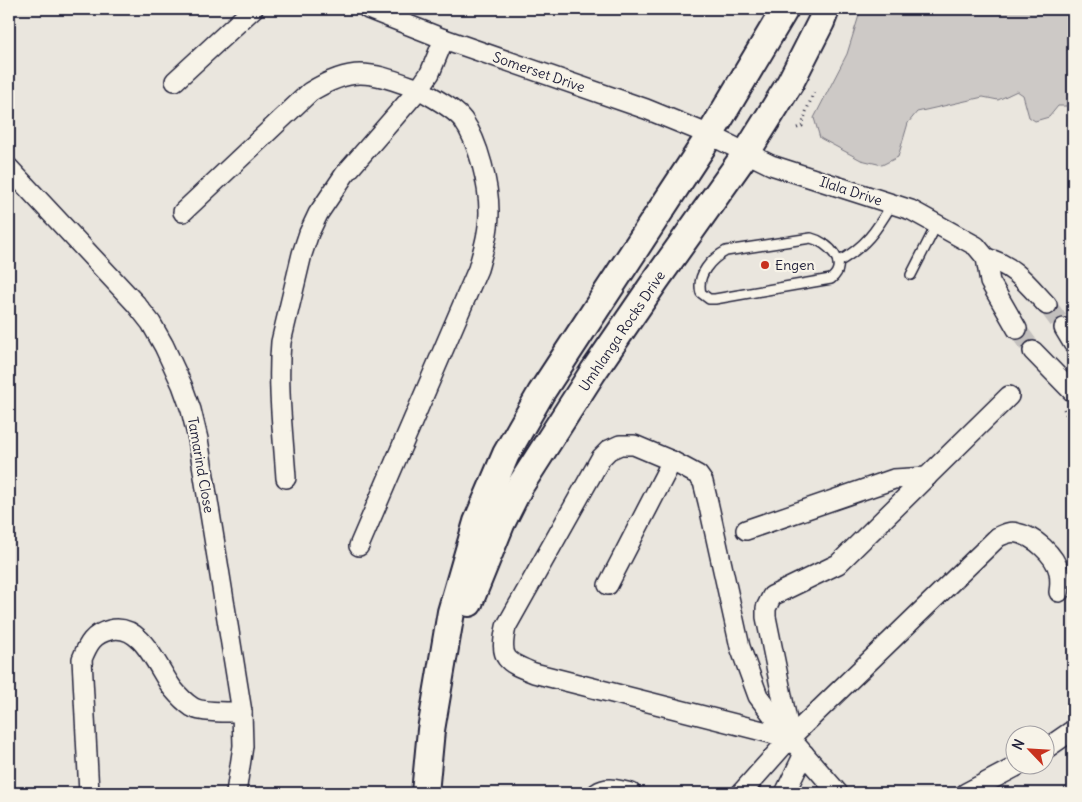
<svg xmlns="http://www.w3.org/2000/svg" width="1082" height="802" font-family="Delius,sans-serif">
<rect width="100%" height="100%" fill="#eae6de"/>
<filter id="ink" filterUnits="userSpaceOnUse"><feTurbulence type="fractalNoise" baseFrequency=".02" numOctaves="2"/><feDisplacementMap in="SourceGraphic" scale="10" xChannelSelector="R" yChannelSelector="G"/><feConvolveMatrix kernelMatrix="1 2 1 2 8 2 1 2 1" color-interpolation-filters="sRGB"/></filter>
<g filter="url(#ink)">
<polygon fill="#cdc9c6" stroke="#787680" points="861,9 1073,9 1073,106 1058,106 1049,117 1035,121 1029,117 1023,95 1017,91 998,100 983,97 917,112 908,123 898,157 882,165 861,160 820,138 814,118 847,54"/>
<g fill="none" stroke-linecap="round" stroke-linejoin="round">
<g stroke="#c2bfbd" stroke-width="19" stroke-dasharray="19 9" stroke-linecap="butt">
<polyline points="1047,305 1064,328"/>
<polyline points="1017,329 1033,351"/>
</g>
<g stroke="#22223b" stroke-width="12">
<g id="service">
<path d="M 811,238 C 828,242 850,264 831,279 L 715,299 L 709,299 L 701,293 C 696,275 711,259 726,251 Z"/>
<path d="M 838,262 C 866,246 876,231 892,204"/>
<polyline points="911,275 937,224"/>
</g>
</g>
<g stroke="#22223b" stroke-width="22">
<g id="minor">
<polyline points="368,9 444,39 646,109 710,135 771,165 911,210 976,246 986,258 990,282 1017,329"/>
<polyline points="175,81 253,9"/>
<polyline points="9,168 136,304 151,323 164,346 182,385 191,410 198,439 242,712 243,746 236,793"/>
<path d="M 183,212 L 310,92 C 355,64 372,73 419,89 L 430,73 L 444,39"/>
<path d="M 986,258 C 1014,265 1028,285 1047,305"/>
<polyline points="1064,328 1073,343"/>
<polyline points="1033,351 1073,392"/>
<path d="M 286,478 C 283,433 277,387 281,342 L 302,254 L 309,233 L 318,214 L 345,174 L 419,89 C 433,98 453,107 463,120 C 479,143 489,185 489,212 C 489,232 483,251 478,269 L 359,546"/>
<polyline points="746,530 894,479 927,477"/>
<polyline points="608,585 672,461"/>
<polyline points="790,735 766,617 766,608 772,596 838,564 1009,396"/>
<path d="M 790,738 L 534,673 C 506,662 499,659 506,627 L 601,458 L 609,450 L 620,445 L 634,445 L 672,461 L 698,475 L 703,482 L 708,502 L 740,647 L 758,696 L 790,738 L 838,793"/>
<polyline points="1044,750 1073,730"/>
<path d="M 89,793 L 82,659 C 88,644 93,634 110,630 C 142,622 157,668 173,689 C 178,695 186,703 192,707 C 201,713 231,712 242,712"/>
<path d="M 597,793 C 607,786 619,790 631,793"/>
<path d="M 741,793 L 790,738 L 998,537 C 1004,534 1010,531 1017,533 C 1034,536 1055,555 1059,572 C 1060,578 1060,586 1059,592"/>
<polyline points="785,793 804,754"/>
<polyline points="966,793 1021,764"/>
</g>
</g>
<g stroke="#22223b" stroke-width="30">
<g id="secondary">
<polyline points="469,603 501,524 520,486 593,372 656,280 747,152 790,83 821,22 826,9"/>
<polyline points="425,793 431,730 451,612 477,522 506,454 541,393 710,135 785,9"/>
</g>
</g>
<g stroke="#22223b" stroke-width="3" stroke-dasharray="1 4" stroke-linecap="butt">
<polyline points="797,128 802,126 806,112 815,89"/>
<polyline points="1064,409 1073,431"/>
</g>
<use href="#service" stroke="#f7f3e8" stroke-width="9"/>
<use href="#minor" stroke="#f7f3e8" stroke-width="19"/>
<use href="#secondary" stroke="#f7f3e8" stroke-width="26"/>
</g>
</g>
<circle fill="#c8321e" stroke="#f7f3e8" stroke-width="2" cx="765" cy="265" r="5"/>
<g text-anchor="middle" stroke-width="4.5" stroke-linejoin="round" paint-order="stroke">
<g font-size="14" fill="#22223b" stroke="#f7f3e8">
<text transform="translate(539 72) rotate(19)" y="5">Somerset Drive</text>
<text transform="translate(851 191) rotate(18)" y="5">Ilala Drive</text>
<text transform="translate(622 331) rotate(-56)" y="5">Umhlanga Rocks Drive</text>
<text transform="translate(201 465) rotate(80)" y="5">Tamarind Close</text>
</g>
<g font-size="14" fill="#22223b" stroke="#f7f3e8" text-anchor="start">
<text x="775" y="270">Engen</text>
</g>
</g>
<rect width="1082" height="802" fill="none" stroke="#f7f3e8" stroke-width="30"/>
<rect x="15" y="15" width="1052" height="772" fill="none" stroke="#22223b" stroke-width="2" filter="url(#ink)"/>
<g transform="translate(1030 750) rotate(295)"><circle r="24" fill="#f7f3e8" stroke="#a29fa3"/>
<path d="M0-4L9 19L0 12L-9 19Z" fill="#c8321e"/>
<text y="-8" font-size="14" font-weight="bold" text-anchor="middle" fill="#22223b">N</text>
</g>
</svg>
